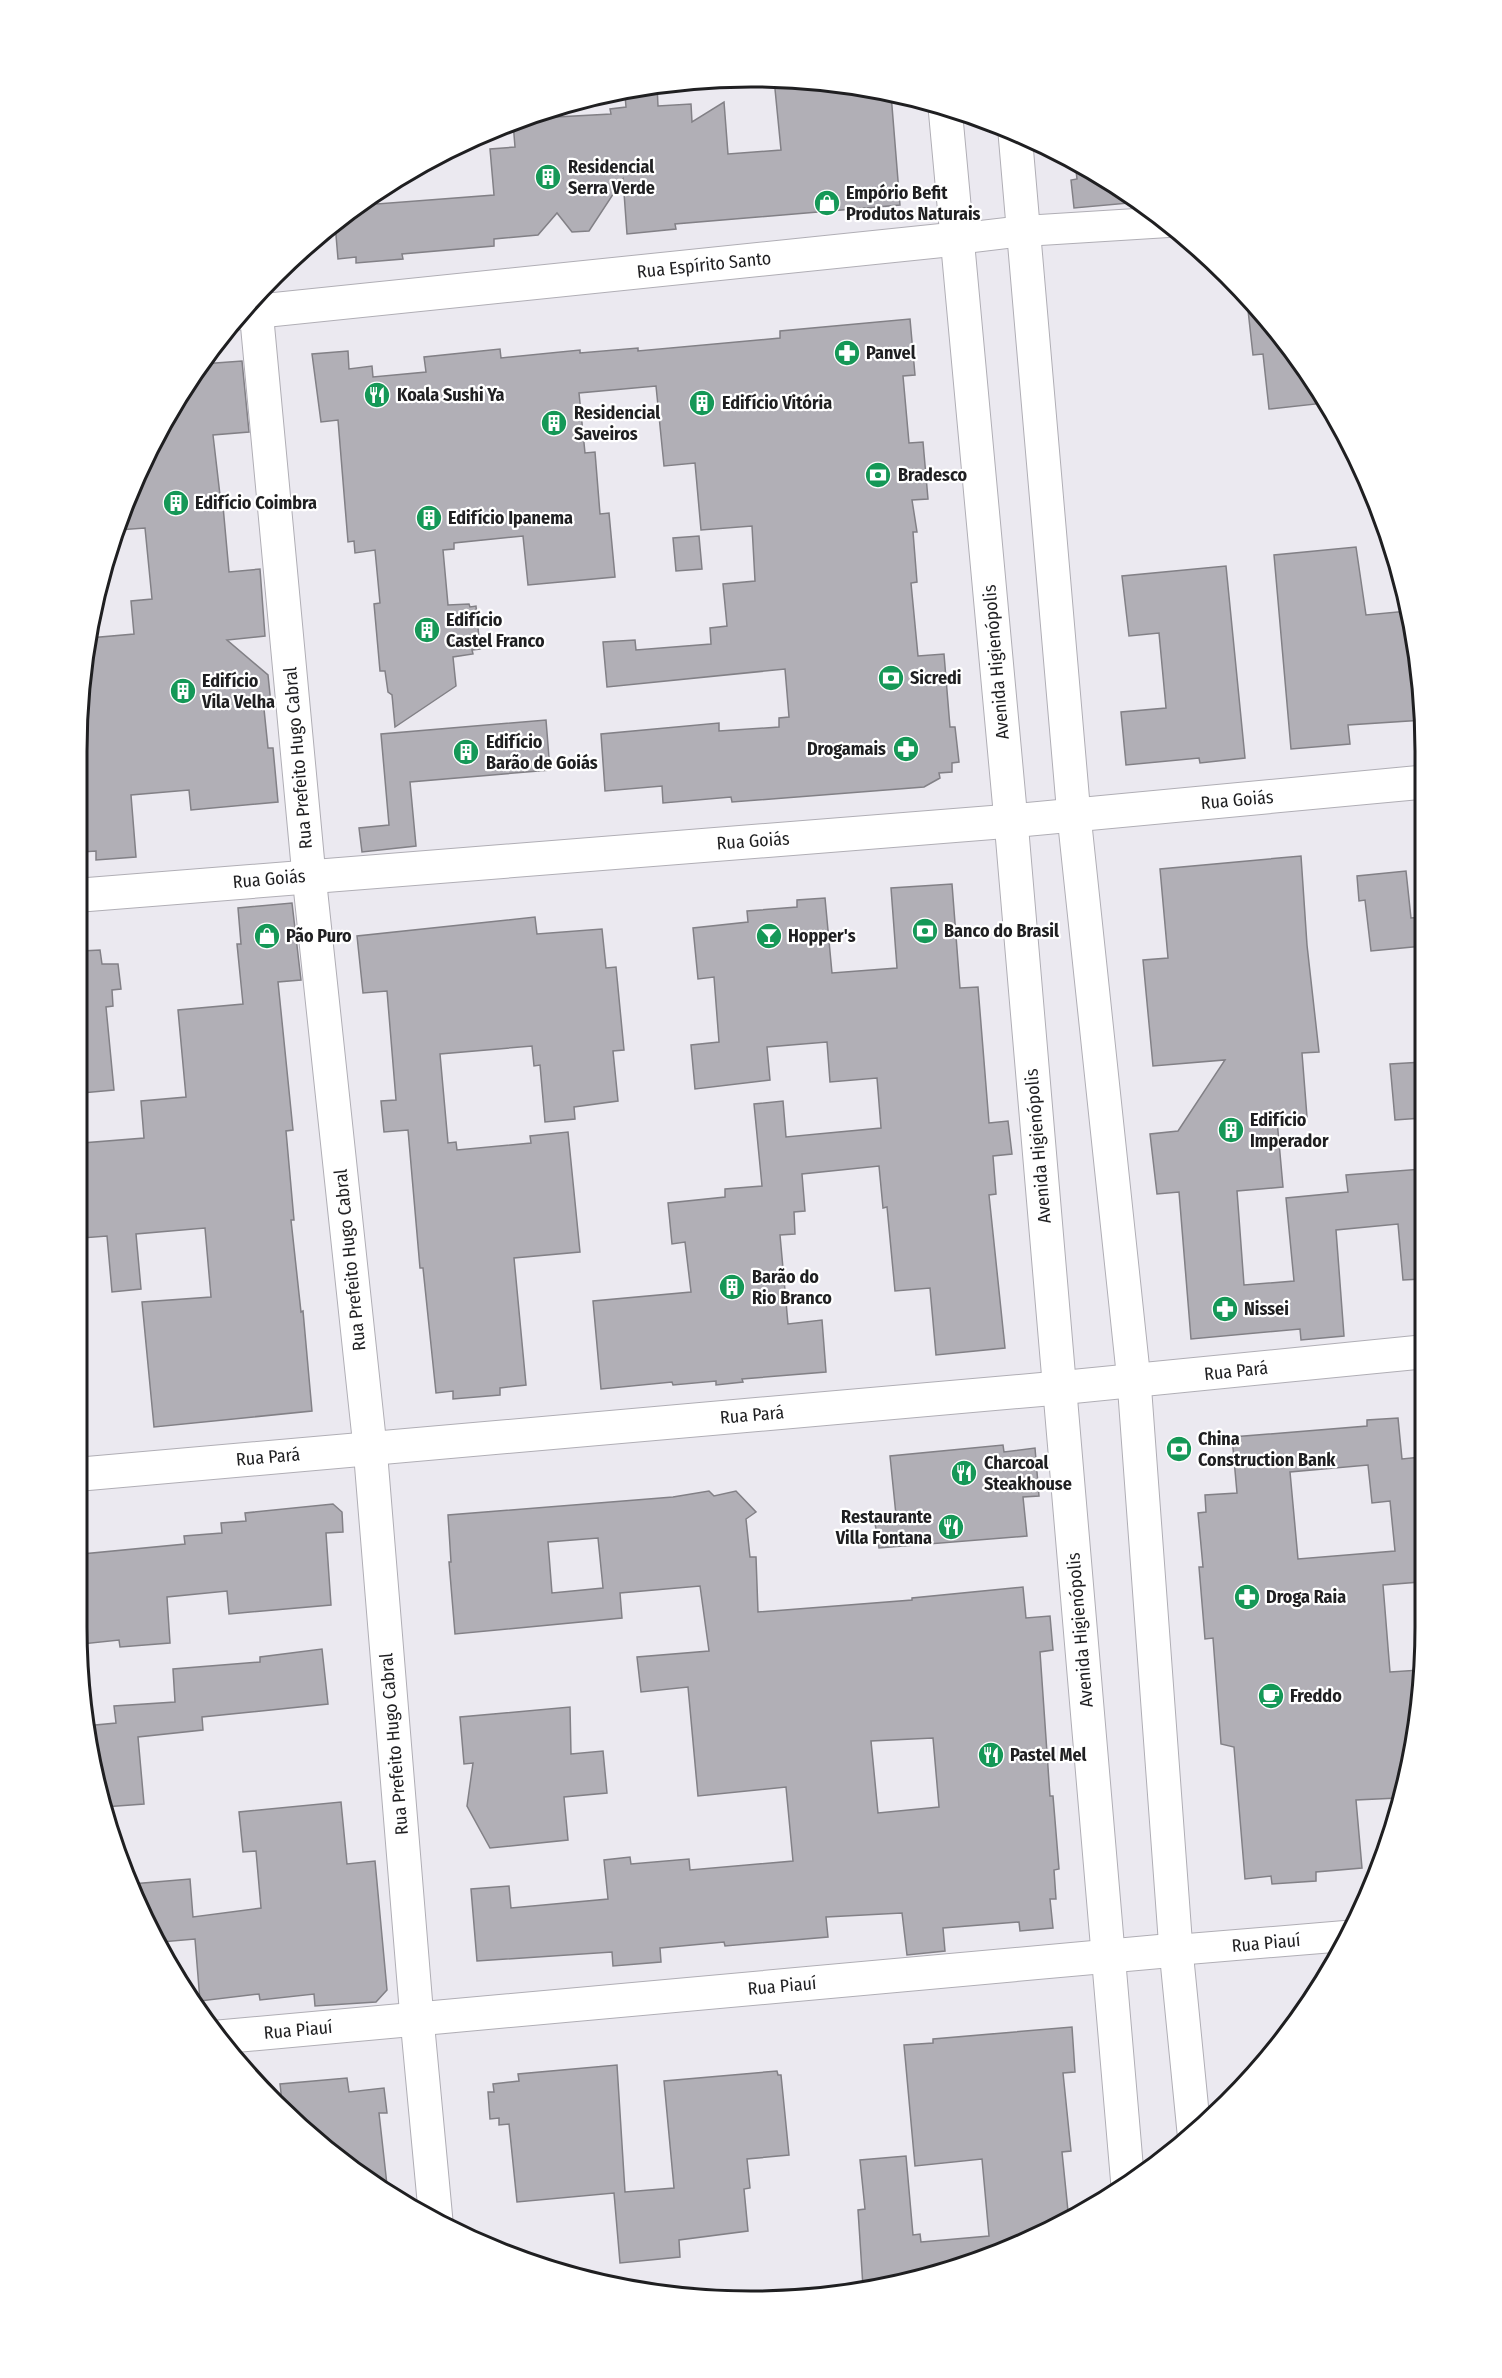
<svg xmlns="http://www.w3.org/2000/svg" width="1502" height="2378" font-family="'Fira Sans Condensed',sans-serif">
<rect width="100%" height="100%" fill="#ebe9f0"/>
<g fill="#b1afb6" stroke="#828086" stroke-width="1.5" fill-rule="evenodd">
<polygon points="795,78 891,94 900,205 675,224 676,229 627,234 623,179 589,231 572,232 557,213 538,235 494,239 494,246 402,254 403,259 356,263 356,257 338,259 335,223 376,194 377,204 494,195 490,149 515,147 513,122 519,119 611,114 610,109 626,107 625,95 631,93 631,90 657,84 658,106 691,104 692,122 724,102 728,154 781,150 774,79"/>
<polygon points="1075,162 1103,179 1140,202 1074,208 1071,180 1077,179"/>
<polygon points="1247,301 1286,340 1325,403 1269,409 1263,354 1253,355"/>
<polygon points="910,319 915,375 903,376 909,443 923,442 928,499 912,500 917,532 913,532 917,582 911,583 918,656 944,654 950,727 955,727 959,762 952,763 952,772 939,773 940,778 924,787 732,802 731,797 663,803 662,786 605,791 601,734 719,723 719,731 779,727 779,718 789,717 785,669 607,687 603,642 635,640 636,650 711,644 710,628 727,626 723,584 755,581 752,526 701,530 695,463 664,466 656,386 579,393 585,453 595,452 600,514 609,513 615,577 528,585 523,536 454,543 454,549 443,550 448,605 469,604 470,607 476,606 480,649 472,650 473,654 453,657 456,686 395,727 392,695 388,692 385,671 380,671 374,604 380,603 375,550 355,553 354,541 348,542 338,420 321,422 312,354 348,351 349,369 372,366 373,377 426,372 424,357 500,349 501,358 580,350 580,353 638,348 638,351 780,338 780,331"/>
<polygon points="242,361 249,432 213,435 220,495 222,495 229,572 260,569 265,636 227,640 268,675 271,704 264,709 268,748 273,748 278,802 191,810 189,790 131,795 136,857 96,860 96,851 82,852 82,663 89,638 134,634 131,601 152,599 145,528 118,530 128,493 141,490 139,473 202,364"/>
<polygon points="699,536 702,569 676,571 673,538"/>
<polygon points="1356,547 1366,615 1408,611 1424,707 1424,720 1348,725 1350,744 1291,749 1274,555"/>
<polygon points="1226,566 1245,758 1200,763 1199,758 1126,765 1121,712 1166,708 1159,633 1129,636 1122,576"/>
<polygon points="546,720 550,770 410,782 416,846 362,852 359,828 389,825 381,734"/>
<polygon points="1301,856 1307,945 1319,1052 1302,1053 1307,1117 1277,1120 1283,1187 1237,1191 1244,1285 1294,1281 1286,1198 1348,1192 1346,1175 1422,1169 1422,1279 1403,1280 1398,1224 1336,1230 1344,1336 1301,1340 1300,1329 1191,1339 1179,1192 1157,1194 1150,1134 1178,1131 1225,1060 1153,1066 1143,960 1168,958 1160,869"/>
<polygon points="1406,871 1411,918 1423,917 1423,946 1371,951 1365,900 1359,901 1357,876"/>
<polygon points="952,884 960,988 978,987 989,1123 1008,1121 1012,1154 993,1156 996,1194 989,1195 1005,1348 936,1355 930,1288 895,1291 887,1207 883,1208 879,1166 802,1174 805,1211 794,1212 795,1234 780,1235 788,1324 822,1320 826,1372 742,1379 743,1382 716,1385 716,1381 673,1385 672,1382 601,1389 593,1301 691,1292 685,1242 672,1244 668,1203 725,1197 725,1189 762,1186 754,1104 783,1101 786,1137 881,1128 877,1078 830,1082 827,1042 767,1047 770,1080 695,1089 691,1045 719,1042 714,977 698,979 693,928 748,922 747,911 797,907 797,900 825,898 832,973 897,968 891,888"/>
<polygon points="292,903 301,980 278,982 293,1130 286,1131 294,1220 291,1220 301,1312 303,1311 312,1411 154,1427 142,1302 211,1297 205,1228 136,1234 141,1289 112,1292 107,1236 82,1238 82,1143 144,1138 141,1101 186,1097 178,1010 243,1004 237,944 241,944 238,908"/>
<polygon points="535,917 537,934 602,929 606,968 616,967 624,1050 613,1051 618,1101 574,1107 575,1119 545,1122 540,1065 534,1066 532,1046 440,1054 448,1143 456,1142 457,1150 531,1143 530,1136 568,1132 580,1252 514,1258 526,1385 500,1388 500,1395 453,1399 453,1391 436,1393 423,1268 420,1268 408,1130 384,1132 381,1101 396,1100 387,991 363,993 357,936"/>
<polygon points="100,950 102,964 118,964 121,989 112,990 113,1006 106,1007 114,1090 82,1093 82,951"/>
<polygon points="1423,1062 1422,1118 1395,1120 1390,1064"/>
<path d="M 1398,1418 L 1402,1459 L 1421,1457 L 1420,1582 L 1383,1585 L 1390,1672 L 1420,1670 L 1420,1715 L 1398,1798 L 1356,1800 L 1362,1868 L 1316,1872 L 1316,1881 L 1272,1884 L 1271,1876 L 1245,1879 L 1234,1747 L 1221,1744 L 1213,1638 L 1205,1639 L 1199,1567 L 1203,1567 L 1198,1513 L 1206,1512 L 1205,1495 L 1237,1493 L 1232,1437 L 1367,1426 L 1367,1420 ZM 1368,1465 L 1372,1503 L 1390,1501 L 1395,1551 L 1298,1559 L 1290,1472 Z"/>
<polygon points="1003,1445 1004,1452 1035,1448 1039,1496 1023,1497 1027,1536 879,1548 874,1517 896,1515 890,1456"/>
<path d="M 709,1491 L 714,1496 L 736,1491 L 756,1512 L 746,1519 L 750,1557 L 756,1557 L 758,1612 L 912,1600 L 912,1598 L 1023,1587 L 1026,1618 L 1050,1616 L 1053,1650 L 1040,1652 L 1050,1796 L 1053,1796 L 1059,1869 L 1054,1870 L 1056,1899 L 1050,1899 L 1053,1928 L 1020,1931 L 1019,1922 L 943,1928 L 945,1951 L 907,1955 L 902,1913 L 826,1917 L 828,1937 L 725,1946 L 724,1942 L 660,1948 L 661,1962 L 613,1966 L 612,1952 L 477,1961 L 471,1889 L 509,1886 L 511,1908 L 608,1899 L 604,1860 L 630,1857 L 631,1864 L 689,1859 L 690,1870 L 793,1861 L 786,1787 L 698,1796 L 688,1687 L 641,1692 L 637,1657 L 709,1651 L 700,1586 L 620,1593 L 622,1618 L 455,1634 L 449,1562 L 451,1562 L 448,1515 L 673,1497 ZM 598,1538 L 603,1588 L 552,1593 L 548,1542 ZM 933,1738 L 939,1807 L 878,1813 L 871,1741 Z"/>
<polygon points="333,1504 342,1512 343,1532 326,1533 331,1605 229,1614 227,1591 167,1597 170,1643 120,1647 119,1640 82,1644 82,1554 185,1544 184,1536 222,1533 221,1523 246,1521 245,1513"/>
<polygon points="322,1649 328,1704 202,1717 203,1730 138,1737 144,1804 104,1807 85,1726 116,1723 114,1706 175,1702 173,1669 260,1662 260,1657"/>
<polygon points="570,1707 571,1754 603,1751 607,1793 564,1797 568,1840 490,1848 467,1806 473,1763 464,1764 460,1717"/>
<polygon points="341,1802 347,1864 375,1861 387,1990 376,2002 315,2006 314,1994 260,2000 259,1994 200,2001 195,1939 161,1942 132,1884 190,1879 193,1917 261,1908 256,1851 243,1852 239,1812"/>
<polygon points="1072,2027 1075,2072 1063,2073 1071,2151 1062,2152 1069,2221 1049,2232 926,2278 863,2287 858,2210 865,2209 860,2160 906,2156 913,2235 920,2234 921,2242 989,2236 982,2159 915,2166 904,2045 933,2043 933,2039"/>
<polygon points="617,2065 625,2192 674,2188 664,2081 777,2071 778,2075 781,2075 789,2155 747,2159 750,2188 744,2189 748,2231 679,2240 680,2257 620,2263 614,2193 517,2202 509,2124 499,2125 499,2118 490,2119 488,2092 494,2092 493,2084 519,2081 518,2074"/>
<polygon points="347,2078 349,2092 384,2088 387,2113 379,2113 388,2194 340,2162 283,2111 280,2084"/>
</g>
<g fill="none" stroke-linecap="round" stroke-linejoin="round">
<g stroke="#b0aeb5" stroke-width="32">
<g id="minor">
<polyline points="956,239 1024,231 1168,222"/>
<polyline points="1176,1950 1345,1936"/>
</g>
</g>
<g stroke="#b0aeb5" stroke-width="35">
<g id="tertiary">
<polyline points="255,299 309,876 370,1447 417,2019 436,2221"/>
<polyline points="241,313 956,239"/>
<polyline points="82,1474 1058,1388 1421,1352"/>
<polyline points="219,2037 1176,1950"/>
</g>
</g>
<g stroke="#b0aeb5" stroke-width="35">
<g id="secondary">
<polyline points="945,107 1011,821 1128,2186"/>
<polyline points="1015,133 1074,816 1134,1381 1176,1950 1194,2132"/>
<polyline points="82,895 1011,821 1424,782"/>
</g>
</g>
<use href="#minor" stroke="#fff" stroke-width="30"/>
<use href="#tertiary" stroke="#fff" stroke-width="33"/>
<use href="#secondary" stroke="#fff" stroke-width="33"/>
</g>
<defs>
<g id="building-disc" transform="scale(1.35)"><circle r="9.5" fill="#159857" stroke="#fff"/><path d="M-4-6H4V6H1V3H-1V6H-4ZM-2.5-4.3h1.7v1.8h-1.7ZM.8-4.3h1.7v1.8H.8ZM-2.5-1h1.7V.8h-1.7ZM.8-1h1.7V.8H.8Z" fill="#fff"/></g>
<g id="shop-disc" transform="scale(1.35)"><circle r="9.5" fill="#159857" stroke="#fff"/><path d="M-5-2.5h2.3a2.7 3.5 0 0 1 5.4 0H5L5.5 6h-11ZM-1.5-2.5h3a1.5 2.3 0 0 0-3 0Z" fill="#fff"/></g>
<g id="pharmacy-disc" transform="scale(1.35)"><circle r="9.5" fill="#159857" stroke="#fff"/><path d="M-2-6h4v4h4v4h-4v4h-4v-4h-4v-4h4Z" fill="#fff"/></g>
<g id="restaurant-disc" transform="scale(1.35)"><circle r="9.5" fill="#159857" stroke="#fff"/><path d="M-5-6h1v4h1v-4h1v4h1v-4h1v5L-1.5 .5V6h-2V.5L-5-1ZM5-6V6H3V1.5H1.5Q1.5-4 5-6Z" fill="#fff"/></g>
<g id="bank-disc" transform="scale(1.35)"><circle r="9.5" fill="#159857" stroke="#fff"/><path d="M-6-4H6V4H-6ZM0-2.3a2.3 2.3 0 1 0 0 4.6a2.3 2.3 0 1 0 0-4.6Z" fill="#fff"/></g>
<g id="bar-disc" transform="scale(1.35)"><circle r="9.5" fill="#159857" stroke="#fff"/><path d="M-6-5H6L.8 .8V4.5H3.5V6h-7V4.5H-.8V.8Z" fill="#fff"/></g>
<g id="cafe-disc" transform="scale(1.35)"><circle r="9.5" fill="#159857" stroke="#fff"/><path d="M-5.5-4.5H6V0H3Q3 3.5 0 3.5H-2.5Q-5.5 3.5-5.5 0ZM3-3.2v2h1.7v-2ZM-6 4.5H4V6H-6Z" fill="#fff"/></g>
</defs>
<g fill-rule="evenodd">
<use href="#building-disc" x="548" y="177"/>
<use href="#shop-disc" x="827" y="203"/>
<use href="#pharmacy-disc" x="847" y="353"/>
<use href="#restaurant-disc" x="377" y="395"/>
<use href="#building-disc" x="702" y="403"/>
<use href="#building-disc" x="554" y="423"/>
<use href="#bank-disc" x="878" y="475"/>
<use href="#building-disc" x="176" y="503"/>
<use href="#building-disc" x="429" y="518"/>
<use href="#building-disc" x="427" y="630"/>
<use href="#bank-disc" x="891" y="678"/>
<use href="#building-disc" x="183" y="691"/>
<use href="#pharmacy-disc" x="906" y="749"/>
<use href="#building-disc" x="466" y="752"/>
<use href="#bank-disc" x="925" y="931"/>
<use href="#shop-disc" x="267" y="936"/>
<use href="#bar-disc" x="769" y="936"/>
<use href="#building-disc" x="1231" y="1130"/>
<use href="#building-disc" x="732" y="1287"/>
<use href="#pharmacy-disc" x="1225" y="1309"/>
<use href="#bank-disc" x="1179" y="1449"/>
<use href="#restaurant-disc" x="964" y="1473"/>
<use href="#restaurant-disc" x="951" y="1527"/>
<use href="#pharmacy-disc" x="1247" y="1597"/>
<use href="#cafe-disc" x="1271" y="1696"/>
<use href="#restaurant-disc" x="991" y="1755"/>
</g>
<g text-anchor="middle" stroke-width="4.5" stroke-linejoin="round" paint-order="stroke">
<g font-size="18" font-weight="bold" fill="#1f1f21" stroke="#fff" text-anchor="start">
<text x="568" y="173">Residencial<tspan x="568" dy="21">Serra Verde</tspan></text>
<text x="846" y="199">Empório Befit<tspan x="846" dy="21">Produtos Naturais</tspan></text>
<text x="866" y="359">Panvel</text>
<text x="397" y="401">Koala Sushi Ya</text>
<text x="722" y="409">Edifício Vitória</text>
<text x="574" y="419">Residencial<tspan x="574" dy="21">Saveiros</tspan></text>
<text x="898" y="481">Bradesco</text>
<text x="195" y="509">Edifício Coimbra</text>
<text x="448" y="524">Edifício Ipanema</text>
<text x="446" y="626">Edifício<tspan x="446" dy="21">Castel Franco</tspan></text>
<text x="910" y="684">Sicredi</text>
<text x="202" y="687">Edifício<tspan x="202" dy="21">Vila Velha</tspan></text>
<text x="486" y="748">Edifício<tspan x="486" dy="21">Barão de Goiás</tspan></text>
<text x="886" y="755" text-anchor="end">Drogamais</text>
<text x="944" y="937">Banco do Brasil</text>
<text x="286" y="942">Pão Puro</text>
<text x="788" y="942">Hopper's</text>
<text x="1250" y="1126">Edifício<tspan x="1250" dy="21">Imperador</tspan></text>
<text x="752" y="1283">Barão do<tspan x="752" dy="21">Rio Branco</tspan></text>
<text x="1244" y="1315">Nissei</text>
<text x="1198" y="1445">China<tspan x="1198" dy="21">Construction Bank</tspan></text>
<text x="984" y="1469">Charcoal<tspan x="984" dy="21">Steakhouse</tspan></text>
<text x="932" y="1523" text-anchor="end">Restaurante<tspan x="932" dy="21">Villa Fontana</tspan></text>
<text x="1266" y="1603">Droga Raia</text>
<text x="1290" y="1702">Freddo</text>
<text x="1010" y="1761">Pastel Mel</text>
</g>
<g font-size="18" fill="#1f1f21" stroke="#fff">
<text transform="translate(704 265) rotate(-6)" y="6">Rua Espírito Santo</text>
<text transform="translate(996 662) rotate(-95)" y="6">Avenida Higienópolis</text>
<text transform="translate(298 758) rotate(-95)" y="6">Rua Prefeito Hugo Cabral</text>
<text transform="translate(1237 800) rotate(-5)" y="6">Rua Goiás</text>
<text transform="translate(753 841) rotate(-4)" y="6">Rua Goiás</text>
<text transform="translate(269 879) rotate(-5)" y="6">Rua Goiás</text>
<text transform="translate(1038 1146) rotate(-95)" y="6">Avenida Higienópolis</text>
<text transform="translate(350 1260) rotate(-96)" y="6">Rua Prefeito Hugo Cabral</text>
<text transform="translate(1236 1371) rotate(-6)" y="6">Rua Pará</text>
<text transform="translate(752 1415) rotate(-5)" y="6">Rua Pará</text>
<text transform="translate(268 1457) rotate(-5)" y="6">Rua Pará</text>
<text transform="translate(1080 1630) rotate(-95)" y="6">Avenida Higienópolis</text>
<text transform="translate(394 1744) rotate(-95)" y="6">Rua Prefeito Hugo Cabral</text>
<text transform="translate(1266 1943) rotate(-5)" y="6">Rua Piauí</text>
<text transform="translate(782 1986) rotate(-5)" y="6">Rua Piauí</text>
<text transform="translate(298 2030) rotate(-5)" y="6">Rua Piauí</text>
</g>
</g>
<path d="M0 0H1502V2378H0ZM751 87H751A664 664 0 0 1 1415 751V1627A664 664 0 0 1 751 2291H751A664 664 0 0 1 87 1627V751A664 664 0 0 1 751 87Z" fill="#fff" fill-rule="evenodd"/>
<path fill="none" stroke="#1f1f21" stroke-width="3" d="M751 87H751A664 664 0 0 1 1415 751V1627A664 664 0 0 1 751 2291H751A664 664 0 0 1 87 1627V751A664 664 0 0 1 751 87Z"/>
</svg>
